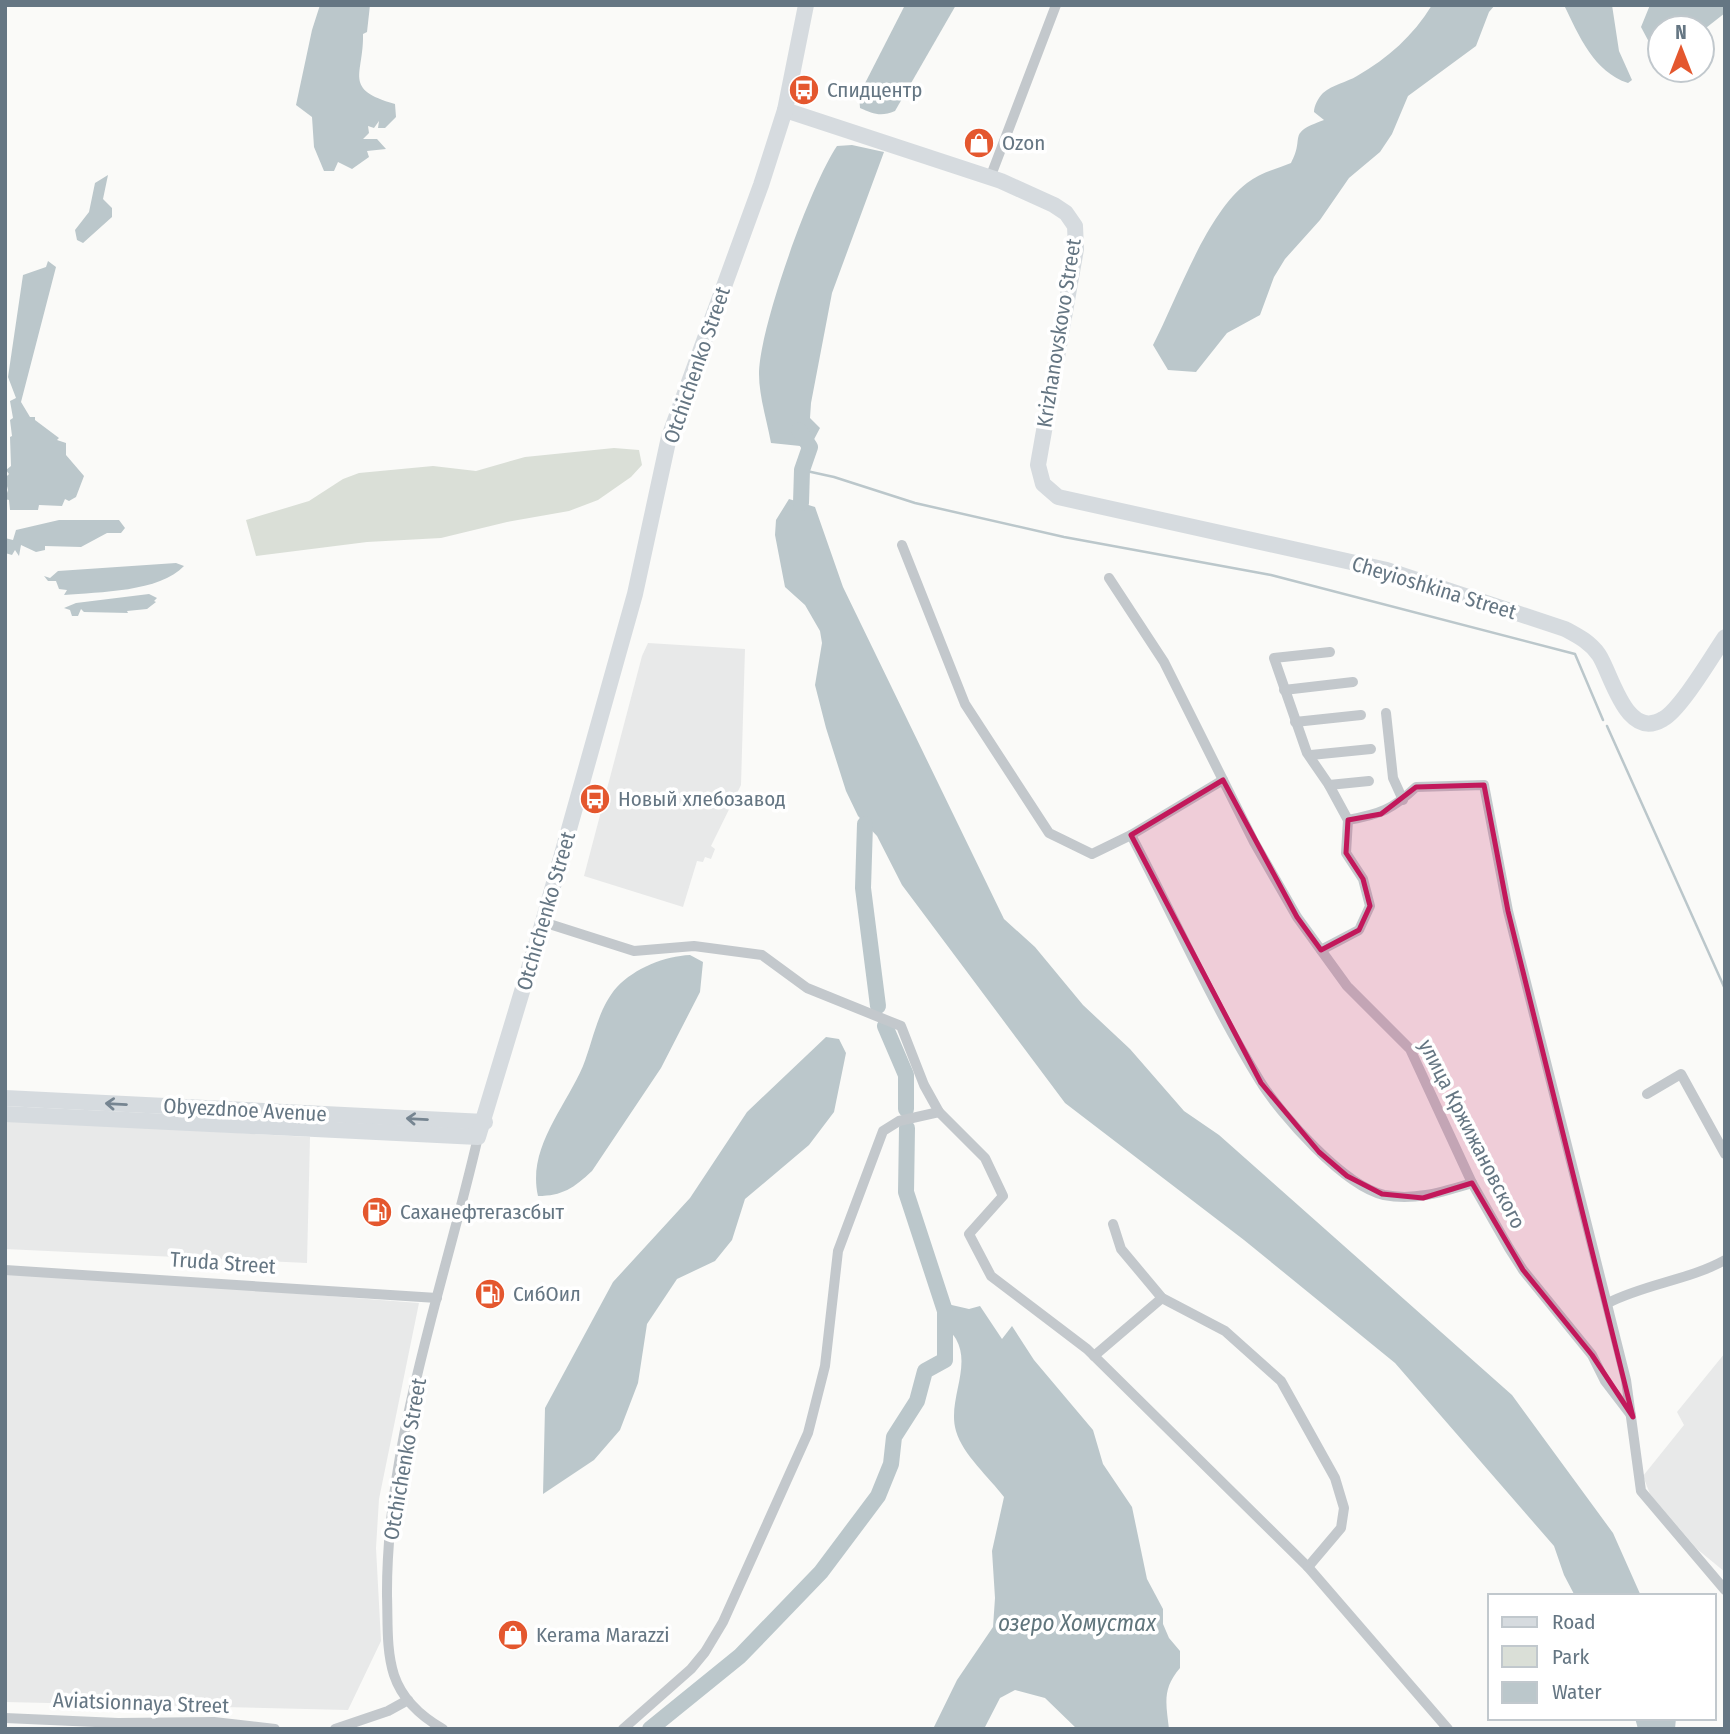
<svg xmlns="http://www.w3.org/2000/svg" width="1730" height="1734" font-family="'Fira Sans Condensed',sans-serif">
<rect width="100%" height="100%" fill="#fafaf8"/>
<g fill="#e8e9e9">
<polygon points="648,643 745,649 741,785 711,846 715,849 711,859 705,857 703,862 697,861 683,907 584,876 642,656"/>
<polygon points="5,1120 310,1137 307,1263 5,1249"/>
<polygon points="5,1271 419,1303 379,1499 376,1548 381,1641 348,1710 5,1702"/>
<polygon points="1725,1353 1725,1572 1697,1549 1650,1494 1643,1476 1684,1425 1677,1412"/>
</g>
<polygon fill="#dadfd7" points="614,448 639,450 642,465 631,477 598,500 569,511 507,522 441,538 367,542 256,556 246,520 309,501 343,479 359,473 433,466 476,471 525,457"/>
<g fill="#bbc7cb">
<path d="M 320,5 L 370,5 L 367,32 L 363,34 C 364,75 342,89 395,104 L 396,117 L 385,128 L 378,128 L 379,121 L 374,128 L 368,126 L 369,133 L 363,139 L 377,139 L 386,149 L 367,151 L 369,157 L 352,169 L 338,162 L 334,171 L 324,171 L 314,147 L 312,117 L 296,105 L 312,30 Z"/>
<path d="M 905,5 L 956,5 L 895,111 C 881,117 873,114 860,108 L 859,95 Z"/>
<path d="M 1432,5 L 1495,5 L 1489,12 L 1476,46 L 1408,96 L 1392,134 L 1380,152 L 1349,178 L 1320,220 L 1285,259 L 1274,277 L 1260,315 L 1227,333 L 1196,372 L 1168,370 L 1153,345 C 1177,299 1206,214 1247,183 C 1260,173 1276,169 1291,163 C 1306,136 1285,134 1324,120 L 1314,112 C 1314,106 1318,98 1323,93 C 1332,85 1347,82 1357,76 C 1388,58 1413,36 1432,5 Z"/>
<path d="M 1564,5 L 1612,5 L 1619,51 L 1632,80 L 1628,83 C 1594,72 1579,36 1564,5 Z"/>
<polygon points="1650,5 1725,5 1725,13 1702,31 1702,28 1660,28 1658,59 1641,27"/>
<path d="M 852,145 L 884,152 L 832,293 L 811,403 L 810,418 L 820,428 L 810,447 L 771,443 C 767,421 759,396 759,374 C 759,328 811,184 837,146 Z"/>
<polygon points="108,175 103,199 112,208 112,217 83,243 77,240 75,230 89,212 95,183"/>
<polygon points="48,261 56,267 21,402 30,417 35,417 35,420 59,438 57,440 66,443 66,455 84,476 76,497 69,501 65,499 62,506 39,505 38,510 10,510 9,500 5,499 8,490 5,478 9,474 6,470 11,466 10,437 12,436 10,420 13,418 10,401 16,398 8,377 23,275 46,267"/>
<polygon points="789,499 815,507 843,587 1004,919 1035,947 1083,1005 1130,1049 1184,1111 1219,1135 1512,1395 1613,1533 1641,1596 1575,1596 1564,1575 1554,1546 1395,1363 1244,1240 1065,1103 902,885 877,836 858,816 846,791 826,728 815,685 822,643 820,631 805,605 785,587 775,535 776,520"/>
<polygon points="59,520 119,520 125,528 121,533 107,533 81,547 45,546 45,550 36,552 21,545 19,556 15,550 12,555 5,553 5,538 13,540 16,530"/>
<path d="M 176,563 L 184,566 C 160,592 99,592 64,595 L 67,590 L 59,589 L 56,581 L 48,581 L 44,576 L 50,578 L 58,571 Z"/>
<polygon points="149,594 157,598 154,601 156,602 147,609 127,611 128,613 84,612 81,609 78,616 72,616 70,610 64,608 76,603"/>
<path d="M 690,955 L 703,962 L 700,992 L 661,1068 L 592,1171 C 574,1188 562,1196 538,1196 C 527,1148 565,1108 583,1066 C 593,1041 598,1008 617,987 C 635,968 665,956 690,955 Z"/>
<polygon points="826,1037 839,1039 846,1053 834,1112 809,1145 745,1199 732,1240 715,1261 677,1279 647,1324 638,1383 620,1430 594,1460 543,1494 545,1408 613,1282 690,1198 747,1112"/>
<path d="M 943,1303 L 969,1309 L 980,1306 L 1002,1339 L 1012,1326 L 1034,1360 L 1093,1430 L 1103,1464 L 1132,1507 L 1147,1579 L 1163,1609 L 1163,1624 L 1169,1638 L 1180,1651 L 1180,1668 C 1162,1689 1166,1703 1169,1729 L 1077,1729 L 1045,1698 L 1015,1690 L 1000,1698 L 984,1729 L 933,1729 L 957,1680 L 993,1627 L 995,1598 L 992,1551 L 1004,1497 C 989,1477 963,1455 956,1431 C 947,1401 972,1367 956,1339 C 952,1332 944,1326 940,1318 Z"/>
<polygon points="1635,1718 1676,1718 1675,1729 1638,1729"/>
</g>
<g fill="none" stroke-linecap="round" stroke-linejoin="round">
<g stroke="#bbc7cb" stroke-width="2.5">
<polyline points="802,470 834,477 915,503 1064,537 1271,575 1575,654 1603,720"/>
<polyline points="1607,726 1725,989"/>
</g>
<g stroke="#bbc7cb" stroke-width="16">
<polyline points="799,430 810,447 802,470 801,503"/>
<polyline points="865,824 863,888 878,1006"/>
<polyline points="885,1026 906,1075 906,1109"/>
<polyline points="650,1729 740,1656 821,1572 878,1496 891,1464 894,1437 917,1401 925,1371 945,1360 945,1311 906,1192 907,1128"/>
</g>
<g stroke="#c3c8cc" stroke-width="10">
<polyline points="990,178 1056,5"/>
<polyline points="902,545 965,704 1049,833 1092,854 1131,835"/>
<polyline points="1109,578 1164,662 1254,842 1297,917 1347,986 1410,1049 1472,1183 1509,1248 1523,1270 1592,1355 1605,1381 1631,1415"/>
<polyline points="1330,652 1274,658 1307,753 1329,785 1348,820"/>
<polyline points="1284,690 1353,682"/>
<polyline points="1386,713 1393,778 1403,800"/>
<polyline points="1295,722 1361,715"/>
<polyline points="1311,755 1371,749"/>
<path d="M 1223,780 L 1131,835 C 1174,917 1212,1003 1260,1081 C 1281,1115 1344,1186 1384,1195 C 1415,1201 1442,1192 1472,1183"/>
<polyline points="1329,785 1369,781"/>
<polyline points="543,922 634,951 694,946 762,955 807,988 901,1026 924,1085 939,1112 985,1158 1003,1196 969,1234 991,1276 1087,1349 1308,1567 1448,1729"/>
<path d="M 1321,950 L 1359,930 L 1370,906 L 1363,879 L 1346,853 L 1348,820 C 1380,814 1392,810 1416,787 L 1484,785 L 1508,911 L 1626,1380 L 1641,1491 L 1725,1590"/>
<polyline points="1647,1094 1681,1074 1725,1154"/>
<polyline points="1113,1224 1121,1249 1162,1298 1225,1331 1281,1381 1335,1478 1344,1508 1341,1528 1308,1567"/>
<polyline points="5,1270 437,1298"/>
<path d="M 1608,1303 C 1645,1284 1689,1280 1725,1260"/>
<polyline points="1094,1356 1162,1298"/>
<polyline points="5,1718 118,1723 214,1722 275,1729"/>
<polyline points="335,1729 388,1711 408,1700"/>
<path d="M 443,1729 C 422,1717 402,1699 394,1675 C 386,1650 388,1622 387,1596 C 386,1443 444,1286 478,1137"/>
<polyline points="623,1729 691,1669 705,1652 723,1622 808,1433 825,1366 838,1251 883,1131 899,1121 939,1112"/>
</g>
<g stroke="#d6dbdf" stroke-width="16">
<path d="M 785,110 L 1001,181 L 1054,205 L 1066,213 L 1075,226 L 1076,249 L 1038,465 L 1043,484 L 1058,497 L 1387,570 L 1565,629 C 1578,636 1590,642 1599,655 C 1612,675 1626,741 1663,719 C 1681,709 1712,656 1725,637"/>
<polyline points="5,1098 485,1122"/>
<polyline points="5,1114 478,1137 543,922 635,594 669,437 761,185 785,110 806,5"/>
</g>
</g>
<defs><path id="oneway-shaft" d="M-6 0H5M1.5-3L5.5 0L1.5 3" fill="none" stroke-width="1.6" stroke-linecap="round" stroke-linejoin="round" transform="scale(1.75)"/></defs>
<g stroke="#768591">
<use href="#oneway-shaft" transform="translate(116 1104) rotate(-177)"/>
<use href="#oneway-shaft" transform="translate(417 1119) rotate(-177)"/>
</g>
<path fill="#c2185b" fill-opacity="0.2" stroke="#c2185b" stroke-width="5" stroke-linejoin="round" d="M 1223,780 L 1297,917 L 1321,950 L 1359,930 L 1370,906 L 1363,879 L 1346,853 L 1348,820 L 1381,814 L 1416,787 L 1484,785 L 1508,911 L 1633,1417 L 1592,1355 L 1523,1270 L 1472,1183 L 1423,1198 L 1382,1194 L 1347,1176 L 1319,1152 L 1261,1083 L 1131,835 Z"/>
<defs>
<g id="bus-disc" transform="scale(1.575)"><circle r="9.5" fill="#e4572e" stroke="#fff"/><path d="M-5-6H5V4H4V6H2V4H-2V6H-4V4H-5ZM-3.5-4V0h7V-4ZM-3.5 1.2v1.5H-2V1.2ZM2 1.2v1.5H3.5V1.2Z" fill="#fff"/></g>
<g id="shop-disc" transform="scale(1.575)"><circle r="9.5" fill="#e4572e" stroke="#fff"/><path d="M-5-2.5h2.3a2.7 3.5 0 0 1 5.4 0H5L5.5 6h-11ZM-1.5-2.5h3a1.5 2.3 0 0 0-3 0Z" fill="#fff"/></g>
<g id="fuel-disc" transform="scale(1.575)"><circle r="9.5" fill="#e4572e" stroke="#fff"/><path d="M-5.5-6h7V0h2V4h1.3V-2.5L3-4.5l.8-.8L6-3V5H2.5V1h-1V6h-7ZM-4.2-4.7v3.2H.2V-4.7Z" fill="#fff"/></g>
</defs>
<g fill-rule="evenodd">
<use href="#bus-disc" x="804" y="90"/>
<use href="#shop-disc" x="979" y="143"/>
<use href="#bus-disc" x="595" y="799"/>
<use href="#fuel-disc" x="377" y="1212"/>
<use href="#fuel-disc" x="490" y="1294"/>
<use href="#shop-disc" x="513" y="1635"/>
</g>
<g text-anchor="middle" stroke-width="7" stroke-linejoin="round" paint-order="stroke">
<g font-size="21" fill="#657683" stroke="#fff" text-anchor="start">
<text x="827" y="97">Спидцентр</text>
<text x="1002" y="150">Ozon</text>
<text x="618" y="806">Новый хлебозавод</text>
<text x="400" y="1219">Саханефтегазсбыт</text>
<text x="513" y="1301">СибОил</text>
<text x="536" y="1642">Kerama Marazzi</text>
</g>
<g font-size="21" fill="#657683" stroke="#fff">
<text transform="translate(1059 333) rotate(-81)" y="7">Krizhanovskovo Street</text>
<text transform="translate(697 365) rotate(-71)" y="7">Otchichenko Street</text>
<text transform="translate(1434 588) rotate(17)" y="7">Cheyioshkina Street</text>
<text transform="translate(546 911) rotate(-74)" y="7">Otchichenko Street</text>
<text transform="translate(245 1110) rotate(3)" y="7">Obyezdnoe Avenue</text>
<text transform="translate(1472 1134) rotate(63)" y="7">улица Кржижановского</text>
<text transform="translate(223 1263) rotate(4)" y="7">Truda Street</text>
<text transform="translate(405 1459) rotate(-80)" y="7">Otchichenko Street</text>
<text transform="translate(141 1703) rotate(2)" y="7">Aviatsionnaya Street</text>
</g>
<g font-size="23" font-style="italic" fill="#60757c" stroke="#fff">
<text x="1077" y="1631">озеро Хомустах</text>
</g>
</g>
<rect width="1730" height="1734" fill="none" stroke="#657683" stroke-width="14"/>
<rect x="1488" y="1594" width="228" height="126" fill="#ffffff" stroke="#c1c8cd" stroke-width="2"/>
<rect x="1502" y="1617" width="35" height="10" fill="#d6dbdf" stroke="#c1c8cd" stroke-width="2"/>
<text x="1552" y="1629" font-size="21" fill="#657683">Road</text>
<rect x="1502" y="1646" width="35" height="21" fill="#dadfd7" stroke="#c1c8cd" stroke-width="2"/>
<text x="1552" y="1664" font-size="21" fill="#657683">Park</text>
<rect x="1502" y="1682" width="35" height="21" fill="#bbc7cb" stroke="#c1c8cd" stroke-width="2"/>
<text x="1552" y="1699" font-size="21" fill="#657683">Water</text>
<g transform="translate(1681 49)"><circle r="33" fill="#ffffff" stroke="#c1c8cd" stroke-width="2"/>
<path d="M0-5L12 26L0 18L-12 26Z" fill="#e4572e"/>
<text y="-10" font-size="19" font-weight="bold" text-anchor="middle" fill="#657683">N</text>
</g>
</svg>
